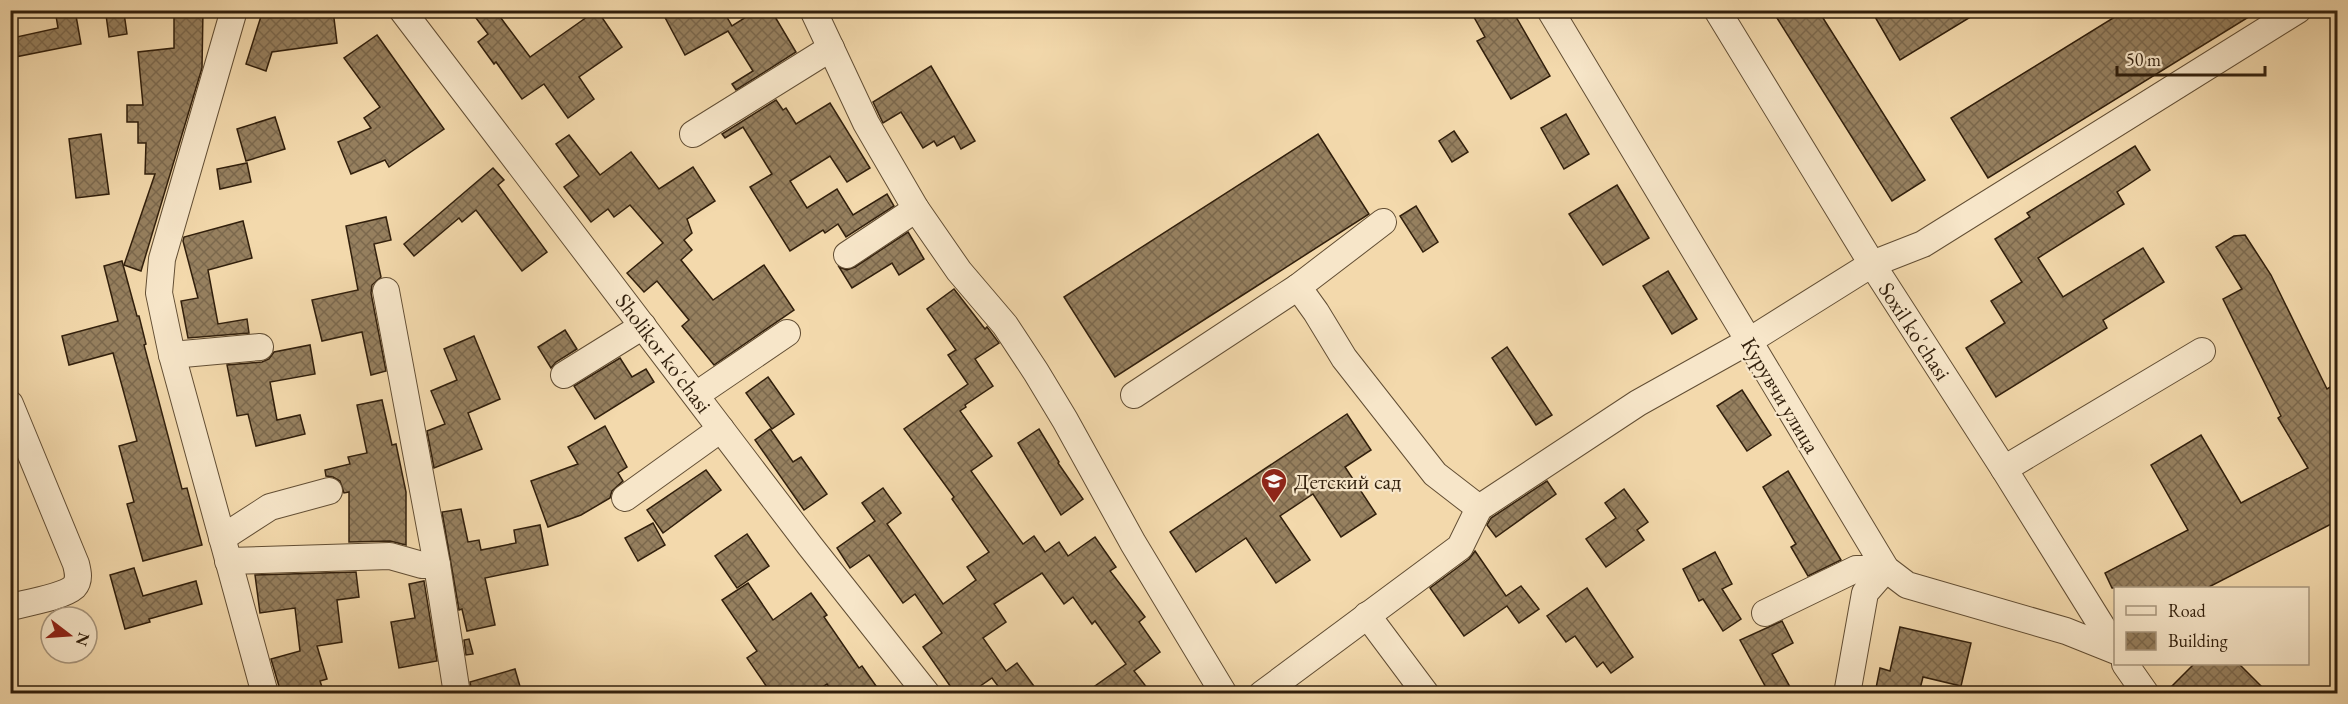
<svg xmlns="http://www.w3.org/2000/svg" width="2348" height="704" font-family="'EB Garamond',serif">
<defs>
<pattern id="building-cross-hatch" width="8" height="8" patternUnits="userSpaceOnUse" patternTransform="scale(1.5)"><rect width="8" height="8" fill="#96805f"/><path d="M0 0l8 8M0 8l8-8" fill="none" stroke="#7b684d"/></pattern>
</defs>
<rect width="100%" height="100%" fill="#f3d9ac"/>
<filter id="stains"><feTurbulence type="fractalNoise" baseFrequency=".00333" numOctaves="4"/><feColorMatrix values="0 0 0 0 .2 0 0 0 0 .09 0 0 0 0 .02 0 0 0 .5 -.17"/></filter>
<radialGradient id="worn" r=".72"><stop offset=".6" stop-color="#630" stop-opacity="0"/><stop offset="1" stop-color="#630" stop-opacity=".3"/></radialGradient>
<g fill="url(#building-cross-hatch)" stroke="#311f0c" stroke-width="1.5">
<polygon points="55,10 75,10 81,44 15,57 12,38 58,28"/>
<polygon points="174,10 203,10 202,68 141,271 124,265 155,174 145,174 146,143 138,143 138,122 127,122 127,105 143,105 138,52 174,48"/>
<polygon points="263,10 285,10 284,15 333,10 337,43 272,52 266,71 246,64"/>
<polygon points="470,10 495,10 530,57 597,10 622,47 579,77 594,99 568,118 544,84 522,99 496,62 494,64 478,42 488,34"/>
<polygon points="661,10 723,10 732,26 757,10 771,10 796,52 736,90 732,84 753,71 728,31 685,55"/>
<polygon points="1470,10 1512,10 1550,76 1511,99 1477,41 1485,37"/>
<polygon points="1772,10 1818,10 1925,180 1892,201"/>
<polygon points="1871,10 1982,10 1900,60"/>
<polygon points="2126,10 2260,10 1988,178 1951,118"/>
<polygon points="124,13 127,34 109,37 106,15"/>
<polygon points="377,35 444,129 389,167 385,160 351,174 338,142 371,128 364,118 380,107 344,58"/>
<polygon points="931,66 975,141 961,149 954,136 937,146 934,141 923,148 901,112 883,123 873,102"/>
<polygon points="776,100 783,110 786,108 796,124 830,103 870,168 847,182 830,156 790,181 807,208 837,189 853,215 887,194 894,206 846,237 838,224 825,233 823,230 790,251 750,187 772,174 743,127 725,138 722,134"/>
<polygon points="1566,114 1589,154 1564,169 1541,128"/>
<polygon points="275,117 285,149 246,161 237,129"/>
<polygon points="1454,131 1468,152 1452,162 1439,141"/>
<polygon points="101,134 109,194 76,198 69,139"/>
<polygon points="1318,134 1369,214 1115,377 1064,297"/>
<polygon points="569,135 600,175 631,152 659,189 693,167 715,201 687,219 692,233 684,240 692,250 681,260 713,300 764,265 794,310 714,365 682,326 689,320 657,281 644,292 627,273 663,243 630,205 614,217 608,209 591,222 564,187 579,176 556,144"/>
<polygon points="2135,146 2150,170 2117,192 2124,204 2038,258 2063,297 2143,248 2164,282 2103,320 2107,328 1996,397 1966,348 2005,323 1991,301 2022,282 1995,239 2030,217 2027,213"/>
<polygon points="247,163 251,182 220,189 217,169"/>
<polygon points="493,168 504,180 498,185 547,252 522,271 476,210 462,222 459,218 414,256 404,244"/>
<polygon points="1617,185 1649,238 1603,265 1569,214"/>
<polygon points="1416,206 1438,242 1423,252 1400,216"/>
<polygon points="386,217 391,240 374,244 381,277 372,285 371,293 386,371 371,375 362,332 322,341 312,300 358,290 346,226"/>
<polygon points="243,221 252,258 208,270 218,324 247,319 249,333 188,338 181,301 198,298 183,241 184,237"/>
<polygon points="908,232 924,259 899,275 892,263 852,288 839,267 847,270 855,267"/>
<polygon points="2245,235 2271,275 2327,389 2337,383 2337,521 2207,588 2112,588 2105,573 2188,530 2151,465 2201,435 2241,503 2308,468 2278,418 2281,416 2223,299 2242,289 2216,247 2234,236"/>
<polygon points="122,261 137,316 139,316 146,344 144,345 182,489 187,488 202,545 143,561 127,504 134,502 119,446 137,441 113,353 69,365 62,336 118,321 104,266"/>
<polygon points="1668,271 1697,319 1672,334 1643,286"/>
<polygon points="954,289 985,329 987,327 999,343 975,359 993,386 965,405 966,407 960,411 992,456 971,471 1023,544 1034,536 1045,552 1059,542 1068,556 1095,537 1116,567 1110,571 1145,617 1139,622 1160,652 1134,671 1151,693 1085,693 1126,664 1095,621 1092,624 1073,597 1064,604 1042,573 994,604 1006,622 983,638 1006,671 1017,663 1039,693 1003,693 992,678 970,693 955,693 923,647 942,633 915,594 903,603 869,555 850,568 837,548 875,521 862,503 883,488 901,513 887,524 943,604 976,580 967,567 989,552 952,499 954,497 904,429 968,384 948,355 956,350 927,309"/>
<polygon points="565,330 577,349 556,362 551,368 538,347"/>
<polygon points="474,336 500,399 468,413 482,449 434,468 427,431 445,424 431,391 457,380 444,349"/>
<polygon points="310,345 315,374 270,382 277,420 300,415 305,434 256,446 248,414 237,416 227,365 262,362 269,359 274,352"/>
<polygon points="1507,347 1552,415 1536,425 1492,358"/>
<polygon points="620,358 632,377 646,369 654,382 595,419 574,386"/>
<polygon points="768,377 794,414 772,429 746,393"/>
<polygon points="1742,390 1771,435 1747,451 1717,406"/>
<polygon points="382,400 392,445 396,444 406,492 406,545 390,541 349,542 349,492 344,493 340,481 333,477 326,476 325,470 350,464 348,457 367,453 357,405"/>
<polygon points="1347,414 1371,450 1345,467 1376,514 1341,537 1313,494 1280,516 1310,560 1276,583 1246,538 1196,572 1170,532"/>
<polygon points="605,426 627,467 618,473 623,481 612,491 610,498 581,515 548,527 531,481 578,464 568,447"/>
<polygon points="770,429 793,462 801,457 827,494 804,510 755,440"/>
<polygon points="1039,429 1059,462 1058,463 1083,499 1061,515 1018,443"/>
<polygon points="706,470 721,490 663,533 647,510"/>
<polygon points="1788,471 1841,560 1808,576 1791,547 1796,544 1763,487"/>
<polygon points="1547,481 1556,494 1496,537 1487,525 1491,518"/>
<polygon points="1624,489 1648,522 1637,530 1644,540 1606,567 1586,539 1616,518 1605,503"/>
<polygon points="461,509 468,542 479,540 481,550 516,543 514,530 540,525 548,565 485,578 495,625 467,631 462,609 459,610 442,512"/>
<polygon points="653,523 665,545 638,561 625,538"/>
<polygon points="747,534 769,566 737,588 715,556"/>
<polygon points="1475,551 1506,596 1521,586 1539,609 1519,623 1507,606 1464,636 1430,588 1469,559"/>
<polygon points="1715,552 1732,584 1722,589 1741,619 1723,631 1703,599 1699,601 1683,569"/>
<polygon points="134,568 143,596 196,581 202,604 149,619 150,622 125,629 110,575"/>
<polygon points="356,572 359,597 337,600 342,642 317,646 327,679 320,681 324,693 281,693 271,659 300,651 295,608 260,613 255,575"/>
<polygon points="424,581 437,661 399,668 391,622 415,618 409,584"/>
<polygon points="748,583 773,620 811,593 827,615 824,617 859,668 862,666 881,693 833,693 827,684 813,693 771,693 747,658 757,651 722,600"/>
<polygon points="1587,588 1633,657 1611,673 1603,662 1597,667 1575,636 1566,642 1547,616"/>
<polygon points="1782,621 1793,643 1772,654 1790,687 1777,693 1769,693 1740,640"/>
<polygon points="1900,627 1971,643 1961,686 1923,677 1919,693 1875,693 1880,668 1890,671"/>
<polygon points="469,639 473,654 466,655 464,640"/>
<polygon points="2195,663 2238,663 2268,693 2165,693"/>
<polygon points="515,669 521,690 508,693 472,693 470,682"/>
</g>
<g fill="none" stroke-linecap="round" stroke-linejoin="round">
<g stroke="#624e34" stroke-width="28">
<g id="minor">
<polyline points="234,10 162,259 159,293 172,355 265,694"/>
<polyline points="402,10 810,546 927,694"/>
<polyline points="813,10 866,123 916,209 959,271 1005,325 1036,372 1065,420 1133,543 1224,694"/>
<polyline points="1550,10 1886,569 1907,585 2066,631 2116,651"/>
<polyline points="1717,10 1872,264 2004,469 2116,649"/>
<polyline points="693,134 831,48"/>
<polyline points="847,255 916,209"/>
<polyline points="1298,287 1383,222"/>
<polyline points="386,291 437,565 457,694"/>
<polyline points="172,355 260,347"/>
<polyline points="564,375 643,326"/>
<polyline points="696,395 787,333"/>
<polyline points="1134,395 1298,287 1316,312 1344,358 1435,474 1479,508"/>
<path d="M 10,404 L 76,564 C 78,572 80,580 74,587 C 63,597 26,603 10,607"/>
<polyline points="2004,469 2202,351"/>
<polyline points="625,498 721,429"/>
<polyline points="222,538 270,507 329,491"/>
<polyline points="228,561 390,556 422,565 437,565"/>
<polyline points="1765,613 1856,569 1886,569 1865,593 1847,694"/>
<polyline points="1367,615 1426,694"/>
<polyline points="2125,664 2146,694"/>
<polyline points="1262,694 1460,547 1479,508 1638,403 1749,341 1872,264 1923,244 2298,10"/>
</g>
</g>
<use href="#minor" stroke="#f7e6c9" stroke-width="26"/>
</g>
<defs>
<g id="school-pin" transform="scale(1.35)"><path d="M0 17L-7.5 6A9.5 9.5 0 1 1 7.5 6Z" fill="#8f2418" stroke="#f7e6c9"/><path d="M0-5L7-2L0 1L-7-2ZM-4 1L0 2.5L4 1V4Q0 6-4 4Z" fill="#fff"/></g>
</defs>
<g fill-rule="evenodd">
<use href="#school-pin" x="1274" y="481"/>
</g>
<g text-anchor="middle" stroke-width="4.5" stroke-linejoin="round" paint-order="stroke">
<g font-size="22" fill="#311f0c" stroke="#f7e6c9">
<text transform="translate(1915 331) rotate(57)" y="8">Soxil ko'chasi</text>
<text transform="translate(664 353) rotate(53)" y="8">Sholikor ko'chasi</text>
<text transform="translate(1781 395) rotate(59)" y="8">Курувчи улица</text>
</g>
<g font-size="22" fill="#311f0c" stroke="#f7e6c9" text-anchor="start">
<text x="1294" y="489">Детский сад</text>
</g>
</g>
<rect width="2348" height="704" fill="none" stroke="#f3d9ac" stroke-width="36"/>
<rect x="12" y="12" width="2324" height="680" fill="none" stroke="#311f0c" stroke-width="3"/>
<rect x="18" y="18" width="2312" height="668" fill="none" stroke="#311f0c" stroke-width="1.5"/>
<rect x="2114" y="587" width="195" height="78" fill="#f7e6c9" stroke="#a8967d" stroke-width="1.5"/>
<rect x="2126" y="606" width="30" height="9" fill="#f7e6c9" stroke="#a8967d" stroke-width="1.5"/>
<text x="2168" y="617" font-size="18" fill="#311f0c">Road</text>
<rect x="2126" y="632" width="30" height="18" fill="url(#building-cross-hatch)" stroke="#a8967d" stroke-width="1.5"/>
<text x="2168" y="647" font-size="18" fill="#311f0c">Building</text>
<g transform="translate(69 635) rotate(107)"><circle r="28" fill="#f7e6c9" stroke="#a8967d" stroke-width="1.5"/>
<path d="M0-4.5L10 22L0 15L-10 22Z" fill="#8f2418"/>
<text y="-9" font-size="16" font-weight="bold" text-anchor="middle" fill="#311f0c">N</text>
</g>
<path d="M2117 66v9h148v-9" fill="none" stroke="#311f0c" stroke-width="3"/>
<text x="2126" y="66" font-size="18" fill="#311f0c" stroke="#f7e6c9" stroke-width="4.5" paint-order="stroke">50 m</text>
<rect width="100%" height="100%" filter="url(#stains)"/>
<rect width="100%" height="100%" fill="url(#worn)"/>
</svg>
